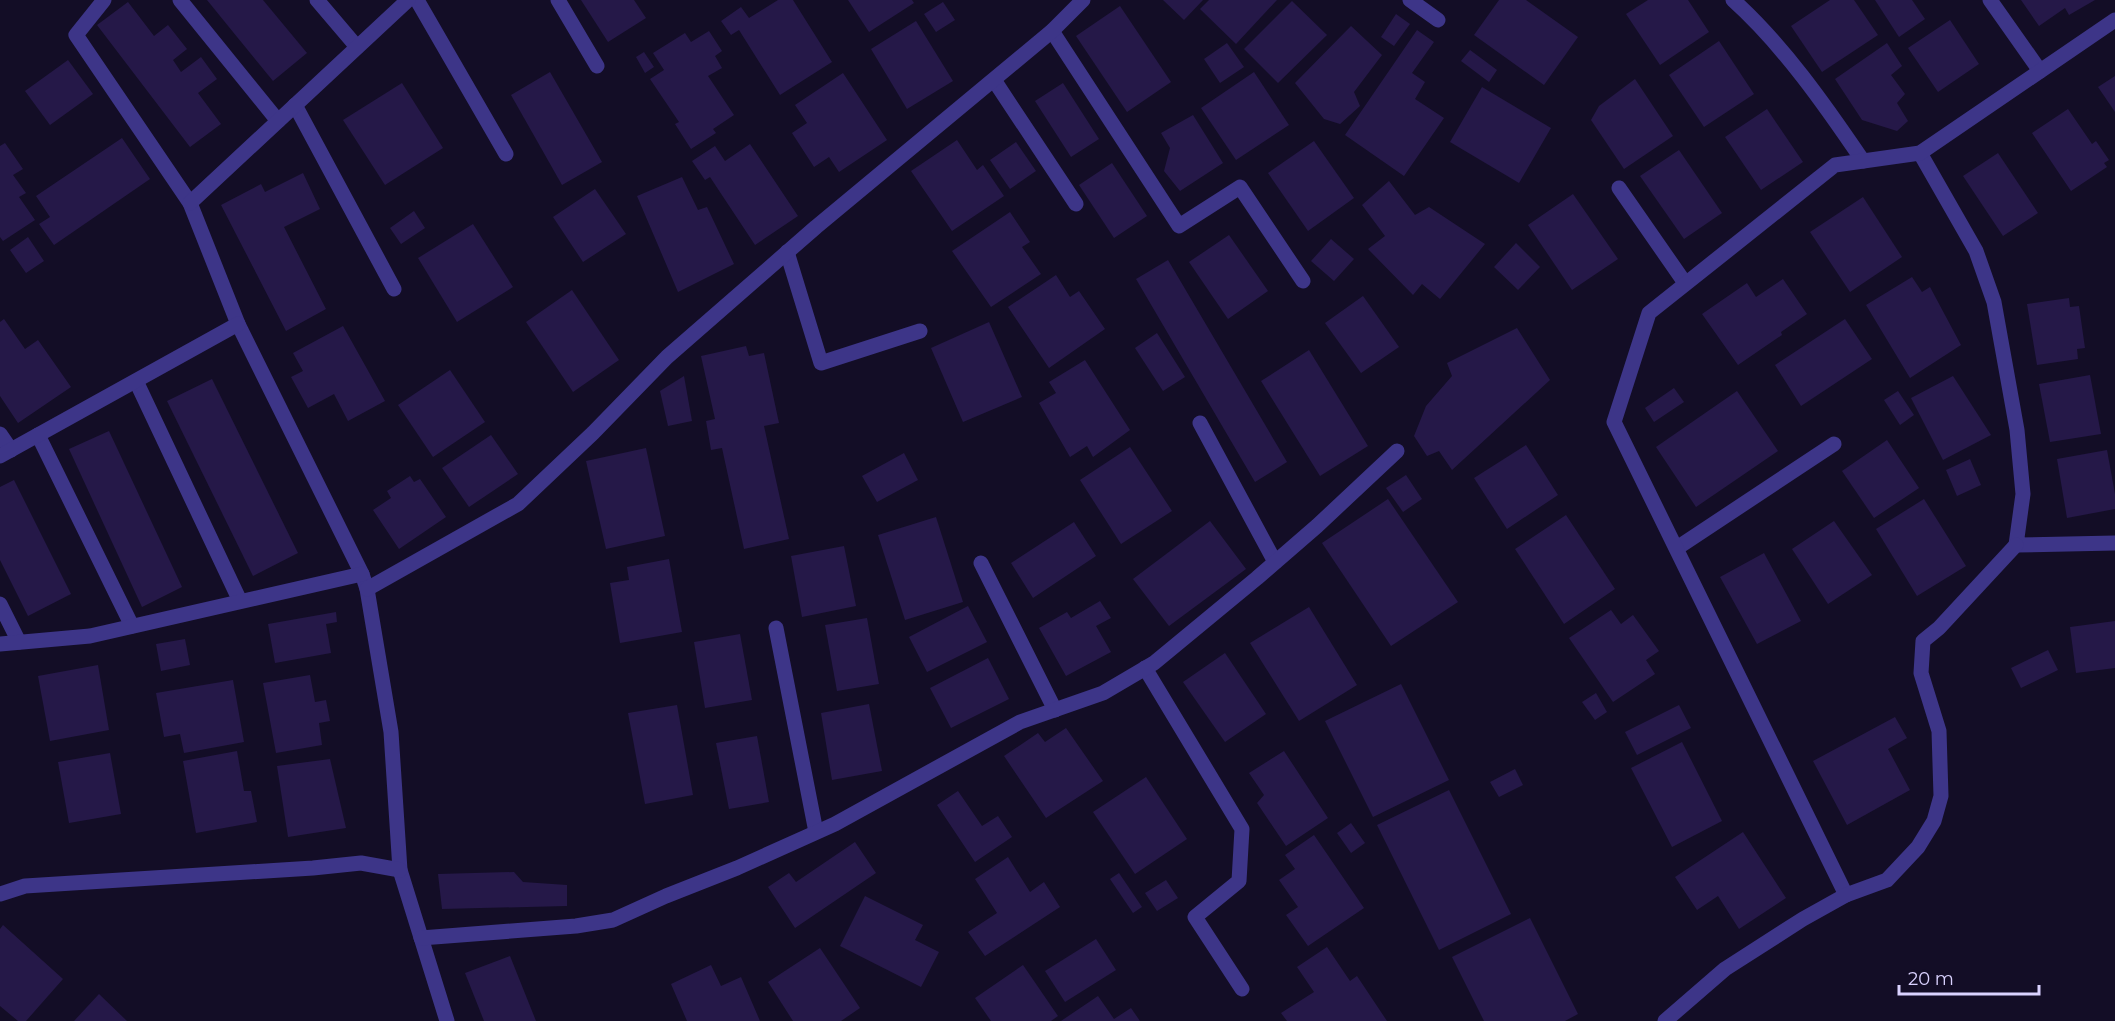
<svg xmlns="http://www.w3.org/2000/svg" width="2115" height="1021" font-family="Montserrat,sans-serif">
<rect width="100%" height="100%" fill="#130d26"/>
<g fill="#251848">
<polygon points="207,0 263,0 307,53 273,81"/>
<polygon points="581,0 634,0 646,18 608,42"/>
<polygon points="778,0 793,0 832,62 780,95 739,30 731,35 721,21 741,7 749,18"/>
<polygon points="848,0 912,0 914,3 869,32"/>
<polygon points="1163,0 1203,0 1184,20"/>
<polygon points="1209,0 1277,0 1236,44 1200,9"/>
<polygon points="1499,0 1526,0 1578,37 1544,85 1474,35"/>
<polygon points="1648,0 1688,0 1709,32 1660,65 1626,14"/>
<polygon points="1830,0 1854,0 1878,35 1822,72 1791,26"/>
<polygon points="1875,0 1912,0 1925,19 1899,37"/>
<polygon points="2021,0 2095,0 2069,15 2065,8 2039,26"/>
<polygon points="1292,1 1327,35 1278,83 1244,49"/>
<polygon points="128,2 154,36 168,25 187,49 173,60 181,72 201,57 217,79 198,93 221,124 190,147 97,25"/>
<polygon points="943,2 955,20 936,32 924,14"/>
<polygon points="1120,6 1171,82 1127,112 1076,36"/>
<polygon points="1396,14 1410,24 1394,46 1381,37"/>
<polygon points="1950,20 1979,64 1938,92 1908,48"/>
<polygon points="916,21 953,81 907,109 871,49"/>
<polygon points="1351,26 1382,55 1354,92 1360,106 1340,124 1324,119 1295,83"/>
<polygon points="1417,30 1434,42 1412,73 1425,82 1415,99 1444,118 1404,176 1345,135"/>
<polygon points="709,31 722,51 715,56 722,68 708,76 734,115 713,129 716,133 691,149 675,124 679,122 650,79 664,70 653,53 685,33 691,42"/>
<polygon points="1719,41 1754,94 1704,127 1669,75"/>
<polygon points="1227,43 1244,67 1220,83 1204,59"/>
<polygon points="1887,43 1902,66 1891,75 1905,94 1897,103 1908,121 1897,131 1862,120 1835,79"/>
<polygon points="1470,50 1497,70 1489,82 1461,61"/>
<polygon points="644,52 654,67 645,73 636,57"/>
<polygon points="68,60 93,94 50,125 25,91"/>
<polygon points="550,72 602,162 562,185 511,95"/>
<polygon points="1254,72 1289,125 1236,160 1201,108"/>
<polygon points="843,73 887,140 839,172 829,157 814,167 792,133 807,123 795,105"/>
<polygon points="2115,76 2115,112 2098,87"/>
<polygon points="1635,79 1673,136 1624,169 1591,120 1599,106"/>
<polygon points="402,83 443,148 385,185 343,120"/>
<polygon points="1063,83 1099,139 1071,157 1035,101"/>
<polygon points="1482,87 1551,128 1519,183 1450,142"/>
<polygon points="1767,109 1803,162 1761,190 1725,137"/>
<polygon points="2068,109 2092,144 2096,141 2109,160 2104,163 2107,167 2071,191 2032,133"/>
<polygon points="1193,115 1223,163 1180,191 1164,171 1170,148 1161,133"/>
<polygon points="122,138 150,179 54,245 39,224 50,217 36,196"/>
<polygon points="957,140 977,170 983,165 1004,196 952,231 911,171"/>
<polygon points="1314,141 1354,198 1308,231 1268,173"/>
<polygon points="1016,142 1036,171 1010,189 990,160"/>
<polygon points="5,143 23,169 13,175 26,193 19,197 35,220 3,241 0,237 0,146"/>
<polygon points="750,144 798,216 755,245 710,177 705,180 692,161 715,146 725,161"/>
<polygon points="1679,150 1722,213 1684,239 1640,176"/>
<polygon points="1998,153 2038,213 2003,236 1963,176"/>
<polygon points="1112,163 1147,216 1114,238 1079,185"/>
<polygon points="303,173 320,209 284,227 326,309 286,331 221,205 261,184 265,192"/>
<polygon points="682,177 698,210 707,207 734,264 678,292 637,196"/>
<polygon points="1389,181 1415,215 1429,207 1485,244 1440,299 1422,284 1413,295 1368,249 1385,236 1362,205"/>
<polygon points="595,189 626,234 583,262 553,217"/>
<polygon points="1573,194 1618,259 1572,290 1528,225"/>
<polygon points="1863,197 1902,257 1850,292 1810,232"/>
<polygon points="414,211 425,228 401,244 390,228"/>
<polygon points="1010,212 1030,242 1022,247 1041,274 991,307 952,251"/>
<polygon points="473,224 513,287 457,322 418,258"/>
<polygon points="1229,235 1268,291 1228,319 1189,262"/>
<polygon points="28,237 44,261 26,273 10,250"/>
<polygon points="1331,239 1354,259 1334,281 1311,261"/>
<polygon points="1516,243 1540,267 1518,290 1494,267"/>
<polygon points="1168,260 1287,462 1255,482 1136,279"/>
<polygon points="1056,275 1070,297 1079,291 1105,329 1049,368 1008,307"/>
<polygon points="1912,277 1922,292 1930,287 1961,345 1910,378 1866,305"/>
<polygon points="1783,279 1807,314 1781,332 1782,335 1738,365 1702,314 1747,283 1756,297"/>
<polygon points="572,290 619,360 573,392 526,322"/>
<polygon points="1363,296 1399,347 1361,373 1325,323"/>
<polygon points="2069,298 2070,307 2079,306 2085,348 2077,349 2078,359 2037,365 2027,304"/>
<polygon points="4,319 25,349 38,340 71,387 18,423 0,396 0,322"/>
<polygon points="1845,319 1872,359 1801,406 1775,365"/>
<polygon points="989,322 1022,397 963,422 931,348"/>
<polygon points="343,326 385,401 348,421 334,394 308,408 291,377 303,371 293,353"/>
<polygon points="1517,328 1550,380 1452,470 1439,451 1427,456 1414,436 1426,406 1452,376 1447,363"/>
<polygon points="1157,333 1185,377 1163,391 1135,348"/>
<polygon points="746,346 749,356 764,353 779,423 764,426 789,539 744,549 722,448 711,450 706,421 715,419 701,356"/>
<polygon points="1309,350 1368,446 1320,476 1261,381"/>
<polygon points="1085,360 1130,430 1093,457 1087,446 1070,457 1039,403 1056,393 1049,382"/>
<polygon points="450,370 485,422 433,457 398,405"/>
<polygon points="2090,375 2101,434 2050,442 2039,384"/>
<polygon points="684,376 692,421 668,426 660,391"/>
<polygon points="1953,376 1991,435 1943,460 1911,398"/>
<polygon points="212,379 298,553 253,576 167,401"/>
<polygon points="1674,388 1684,402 1654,422 1645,408"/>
<polygon points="1737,391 1778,451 1696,507 1656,447"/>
<polygon points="1898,391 1914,415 1900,425 1884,400"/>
<polygon points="109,431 182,587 142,607 69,449"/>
<polygon points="491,435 518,474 469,507 442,468"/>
<polygon points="1887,440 1919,488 1874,518 1842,471"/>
<polygon points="1526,445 1558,495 1507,529 1474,478"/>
<polygon points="1130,447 1172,511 1121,544 1080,480"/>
<polygon points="646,448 665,536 606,549 586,461"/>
<polygon points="2107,450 2115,494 2115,509 2067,518 2057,459"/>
<polygon points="904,453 918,480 877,502 862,476"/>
<polygon points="1970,459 1981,485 1957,496 1946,470"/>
<polygon points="1406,475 1422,499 1403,512 1386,488"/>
<polygon points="410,476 414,482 420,479 446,517 399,549 373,510 391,498 387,491"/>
<polygon points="14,480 71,594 28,616 0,560 0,487"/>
<polygon points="1388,499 1458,602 1391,646 1322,543"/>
<polygon points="1924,499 1966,566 1917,596 1876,529"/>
<polygon points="1566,515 1615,589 1564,624 1515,549"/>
<polygon points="936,517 963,602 905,620 878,535"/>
<polygon points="1210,521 1246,569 1169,626 1133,579"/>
<polygon points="1834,521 1872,575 1828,604 1792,549"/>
<polygon points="1074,522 1096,556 1033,598 1011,563"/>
<polygon points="844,546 856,606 802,617 791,556"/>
<polygon points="1764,553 1801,621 1757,644 1720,577"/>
<polygon points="669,559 682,632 620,643 610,583 629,580 627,567"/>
<polygon points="1100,601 1111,618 1096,626 1111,652 1066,676 1039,628 1067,612 1071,618"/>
<polygon points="968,606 987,642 927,672 909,637"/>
<polygon points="1309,607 1357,685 1299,721 1250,643"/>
<polygon points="1611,610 1621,624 1633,615 1659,651 1646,660 1655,674 1613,702 1569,638"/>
<polygon points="336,612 337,622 326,624 331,653 275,663 268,624"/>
<polygon points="867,618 879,684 837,691 825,625"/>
<polygon points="2115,621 2115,668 2076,673 2070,627"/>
<polygon points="740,634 752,700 705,708 694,642"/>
<polygon points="185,639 190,665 161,671 156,644"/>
<polygon points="2048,650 2058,670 2021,688 2011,668"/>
<polygon points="1225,653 1266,714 1225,742 1183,682"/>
<polygon points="988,658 1009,699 951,728 930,688"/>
<polygon points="98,665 109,730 50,741 38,676"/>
<polygon points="310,675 315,702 326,700 330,721 319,723 322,745 276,753 263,683"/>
<polygon points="233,680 244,742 184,753 180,734 164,737 156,693"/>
<polygon points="1401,684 1449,780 1373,817 1325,721"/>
<polygon points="1596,693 1607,712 1595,720 1582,702"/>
<polygon points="869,704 882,771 832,780 821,713"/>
<polygon points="677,705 693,795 645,804 628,713"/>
<polygon points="1679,705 1691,728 1637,755 1625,732"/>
<polygon points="1895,717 1907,738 1888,749 1910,790 1847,825 1813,761"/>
<polygon points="1066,728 1103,781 1046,818 1004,756 1038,733 1045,742"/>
<polygon points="757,736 769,802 729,809 716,743"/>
<polygon points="1682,742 1722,821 1672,847 1631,768"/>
<polygon points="237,751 244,791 251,791 257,822 196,833 183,761"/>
<polygon points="1284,751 1328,818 1286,846 1257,803 1264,795 1249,773"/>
<polygon points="110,753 121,814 69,823 58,762"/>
<polygon points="330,759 346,828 288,837 277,766"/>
<polygon points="1515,769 1523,785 1499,797 1490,782"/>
<polygon points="1146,777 1187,839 1135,874 1093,812"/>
<polygon points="1449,790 1511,914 1439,950 1377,825"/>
<polygon points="958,791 982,826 998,816 1012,837 975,862 937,805"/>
<polygon points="1351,823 1365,843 1351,853 1337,833"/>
<polygon points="1743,832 1786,898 1739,929 1718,896 1697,910 1675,877"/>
<polygon points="1314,835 1364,908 1308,946 1286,915 1298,907 1279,880 1295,869 1285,855"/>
<polygon points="855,842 876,873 795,928 768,887 789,873 796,882"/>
<polygon points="1008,857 1030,892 1044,882 1060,907 985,956 968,932 997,913 975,879"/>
<polygon points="514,872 523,882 567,885 567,906 442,909 438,874"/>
<polygon points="1119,873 1142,907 1133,913 1110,879"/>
<polygon points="1166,880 1178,898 1157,911 1145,893"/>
<polygon points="865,896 923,925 915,940 939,952 921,987 840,946"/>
<polygon points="1530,918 1578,1014 1565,1021 1484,1021 1452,957"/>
<polygon points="3,925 63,979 26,1021 18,1021 0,1006 0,929"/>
<polygon points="1096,939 1116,970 1065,1002 1045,971"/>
<polygon points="1327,947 1350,981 1357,976 1387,1021 1287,1021 1281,1013 1314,992 1297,967"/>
<polygon points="820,948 860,1008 841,1021 793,1021 768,982"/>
<polygon points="510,956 536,1021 484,1021 465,973"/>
<polygon points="711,965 721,986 741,977 760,1021 687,1021 671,984"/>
<polygon points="1023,965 1058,1016 1051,1021 991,1021 975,998"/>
<polygon points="99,994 127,1021 74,1021"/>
<polygon points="1098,996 1114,1019 1131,1008 1140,1021 1061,1021"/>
</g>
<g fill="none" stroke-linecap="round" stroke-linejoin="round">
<g stroke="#3d3588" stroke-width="15">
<polyline points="180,0 278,121"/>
<polyline points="317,0 357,47"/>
</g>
<g stroke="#3d3588" stroke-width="15">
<polyline points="104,0 76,35 190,203 238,324 362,574 367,589 391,732 400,870 447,1021"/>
<polyline points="417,0 506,154"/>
<polyline points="558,0 597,66"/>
<polyline points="1410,0 1438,20"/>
<path d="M 1733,0 C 1783,45 1825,105 1863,161"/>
<polyline points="1990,0 2040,71"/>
<polyline points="1052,31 1179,226 1240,187 1303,281"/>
<polyline points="994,80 1076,204"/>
<polyline points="295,105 394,289"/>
<polyline points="1920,153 1976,251 1994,302 2017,430 2023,494 2016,545 2115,543"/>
<polyline points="1619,188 1685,283"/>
<polyline points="190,203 408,0"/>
<polyline points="787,252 821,363 920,331"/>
<polyline points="136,381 240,601"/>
<polyline points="1200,423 1275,562"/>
<polyline points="0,434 11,450"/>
<polyline points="38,435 132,626"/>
<polyline points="0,456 238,324"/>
<polyline points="1677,548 1834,444"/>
<polyline points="981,563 1055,710"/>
<polyline points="367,589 518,504 593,433 667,357 816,227 1052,31 1083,0"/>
<polyline points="0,604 19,642"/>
<polyline points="776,628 816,832"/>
<polyline points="0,644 90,636 362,574"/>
<polyline points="1145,668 1242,829 1239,881 1195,917 1242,989"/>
<polyline points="0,894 25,886 313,868 361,863 400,870"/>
<polyline points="1846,895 1614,422 1649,313 1835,165 1920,153 2115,20"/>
<polyline points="421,938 576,926 613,920 666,896 737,868 835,824 1020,722 1103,693 1154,663 1257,578 1317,526 1397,451"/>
<polyline points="1665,1021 1725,969 1803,919 1846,895 1887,880 1918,847 1934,821 1941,796 1939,731 1921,673 1923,641 1939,628 2016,545"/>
</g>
</g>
<path d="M1899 985v9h140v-9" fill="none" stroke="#dad2ff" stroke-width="3"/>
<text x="1908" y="985" font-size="18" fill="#dad2ff" stroke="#130d26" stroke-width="4.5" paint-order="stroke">20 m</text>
</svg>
